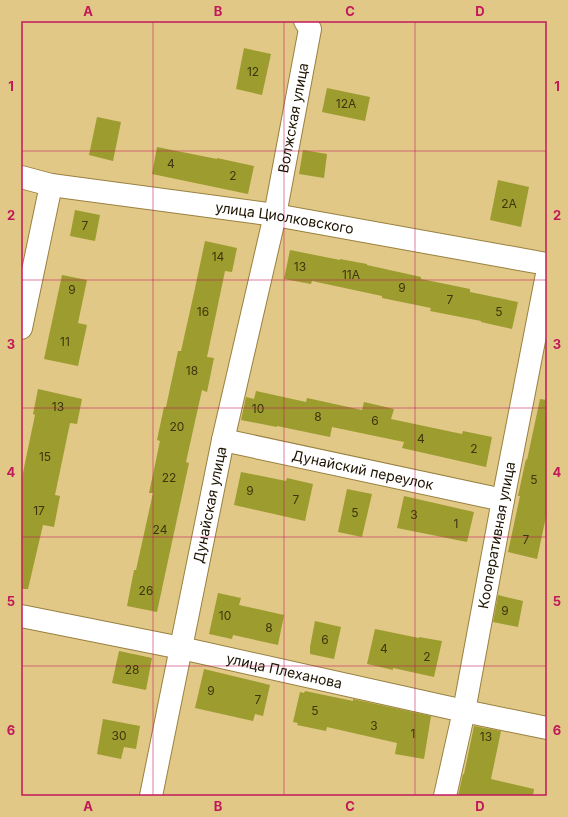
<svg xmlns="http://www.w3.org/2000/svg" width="568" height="817" font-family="Inter,sans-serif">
<rect width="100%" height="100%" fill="#e1c886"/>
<g fill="#9c9c2f">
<polygon points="244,48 271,54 262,95 236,89"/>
<polygon points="327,88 370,97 365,121 322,112"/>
<polygon points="97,117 121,122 113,161 89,155"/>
<polygon points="157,147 217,159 217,158 254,166 248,194 152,174"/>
<polygon points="303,150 327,154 324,178 299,174"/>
<polygon points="498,180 529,187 521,227 490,220"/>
<polygon points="75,210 100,215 95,241 70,236"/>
<polygon points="205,241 237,248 232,272 225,271 207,357 214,358 207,392 202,390 186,462 189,463 157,612 127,606 134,570 136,570 153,493 149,493 160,441 157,440 164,407 166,407 178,351 181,351 194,293"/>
<polygon points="290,250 340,260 340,259 367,264 367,265 421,277 421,279 470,289 470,292 518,302 512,329 481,322 481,321 430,311 431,308 382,298 382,296 312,281 311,284 284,279"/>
<polygon points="62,275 87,280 78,323 87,325 78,366 44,359"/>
<polygon points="38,389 82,399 77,424 70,423 55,495 60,496 54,527 43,525 28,589 21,589 21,482 35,415 33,414"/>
<polygon points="256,391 306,402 307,398 362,410 364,402 394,409 391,419 462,434 463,431 492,437 486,467 402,448 404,442 332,427 330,437 277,426 277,427 241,420 246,397 254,399"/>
<polygon points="540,399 547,400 547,512 537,559 508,552 520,496 518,496 526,459 527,460"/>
<polygon points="241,472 286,481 287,478 313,484 305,521 234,505"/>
<polygon points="347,489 372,494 362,537 338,532"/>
<polygon points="404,496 474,512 467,542 397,528"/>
<polygon points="218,593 241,598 239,605 284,615 278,645 233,635 232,639 209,634"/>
<polygon points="498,595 523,601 518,627 493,622"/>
<polygon points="315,621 341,627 334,659 310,654 310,647"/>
<polygon points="375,629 419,638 419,637 442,641 434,677 393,668 393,670 367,664"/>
<polygon points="119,651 152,658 146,690 112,683"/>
<polygon points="204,669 270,685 263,716 255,714 253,721 195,708"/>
<polygon points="305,691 353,701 353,699 431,716 424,759 395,754 397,743 327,727 326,731 297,725 298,723 293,722 300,692 304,693"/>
<polygon points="103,719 140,726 136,749 124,747 121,759 97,754"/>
<polygon points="474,726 501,731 491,779 534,789 533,796 458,796 463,774 464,774"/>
</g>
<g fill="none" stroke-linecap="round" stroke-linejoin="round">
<g stroke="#998141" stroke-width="24">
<g id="street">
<path id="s1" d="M 21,177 L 51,185 L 275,215 L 547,264"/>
<polyline points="21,328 51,185"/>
<path id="s2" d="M 223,440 L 503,500"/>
<path id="s3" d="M 21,616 L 181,648 L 464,711 L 547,728"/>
<path id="s4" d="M 151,796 L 223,440 L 275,215 L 310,29 L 305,21"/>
<path id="s5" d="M 445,796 L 464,711 L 503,500 L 547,274"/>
</g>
</g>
<use href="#street" stroke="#fff" stroke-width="22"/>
</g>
<path fill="none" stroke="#c2185b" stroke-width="1" stroke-opacity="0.55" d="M 153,21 L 153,796M 284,21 L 284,796M 415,21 L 415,796M 21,151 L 547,151M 21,280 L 547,280M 21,408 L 547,408M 21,537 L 547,537M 21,666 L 547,666"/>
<g text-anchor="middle" stroke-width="4" stroke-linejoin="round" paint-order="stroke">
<g font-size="12" fill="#3d350c">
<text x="253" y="76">12</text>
<text x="346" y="108">12А</text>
<text x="171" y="168">4</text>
<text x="233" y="180">2</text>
<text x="509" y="208">2А</text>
<text x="85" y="230">7</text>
<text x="218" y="261">14</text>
<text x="300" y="271">13</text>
<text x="351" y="279">11А</text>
<text x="402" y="292">9</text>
<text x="72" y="294">9</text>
<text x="450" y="304">7</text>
<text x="203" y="316">16</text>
<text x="499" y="316">5</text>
<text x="65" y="346">11</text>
<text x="192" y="375">18</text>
<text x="58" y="411">13</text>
<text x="258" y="413">10</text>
<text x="318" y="421">8</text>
<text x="375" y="425">6</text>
<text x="177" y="431">20</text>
<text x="421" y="443">4</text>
<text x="474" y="453">2</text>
<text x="45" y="461">15</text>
<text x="169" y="482">22</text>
<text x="534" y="484">5</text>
<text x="250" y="495">9</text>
<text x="296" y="504">7</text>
<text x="39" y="515">17</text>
<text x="355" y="517">5</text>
<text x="414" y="519">3</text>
<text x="456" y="528">1</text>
<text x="160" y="534">24</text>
<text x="526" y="544">7</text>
<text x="146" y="595">26</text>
<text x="505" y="615">9</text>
<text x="225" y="620">10</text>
<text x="269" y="632">8</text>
<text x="325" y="644">6</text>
<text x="384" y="653">4</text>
<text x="427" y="661">2</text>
<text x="132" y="674">28</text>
<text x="211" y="695">9</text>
<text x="258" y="704">7</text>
<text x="315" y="715">5</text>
<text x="374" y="730">3</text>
<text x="413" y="738">1</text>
<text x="119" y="740">30</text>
<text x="486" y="741">13</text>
</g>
<g font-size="14" fill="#1d1300" stroke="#e1c886">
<text dy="5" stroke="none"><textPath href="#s4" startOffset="693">Волжская улица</textPath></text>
<text dy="5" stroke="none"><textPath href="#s1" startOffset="267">улица Циолковского</textPath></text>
<text dy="5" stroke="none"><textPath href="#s2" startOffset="143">Дунайский переулок</textPath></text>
<text dy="5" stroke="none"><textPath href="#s4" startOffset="297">Дунайская улица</textPath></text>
<text dy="5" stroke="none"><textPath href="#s5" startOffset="266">Кооперативная улица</textPath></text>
<text dy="5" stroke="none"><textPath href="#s3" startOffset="269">улица Плеханова</textPath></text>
</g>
</g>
<rect width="568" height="817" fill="none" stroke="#e1c886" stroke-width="44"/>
<rect x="22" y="22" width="524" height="773" fill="none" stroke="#c2185b" stroke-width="1.5"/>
<g font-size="13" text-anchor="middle" font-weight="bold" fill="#c2185b">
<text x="88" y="16">A</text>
<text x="218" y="16">B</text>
<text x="350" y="16">C</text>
<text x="480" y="16">D</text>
<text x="11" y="91">1</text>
<text x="557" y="91">1</text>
<text x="11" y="220">2</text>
<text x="557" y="220">2</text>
<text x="11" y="349">3</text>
<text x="557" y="349">3</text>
<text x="11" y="477">4</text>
<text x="557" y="477">4</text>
<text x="11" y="606">5</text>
<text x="557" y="606">5</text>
<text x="11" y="735">6</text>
<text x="557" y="735">6</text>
<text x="88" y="811">A</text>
<text x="218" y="811">B</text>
<text x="350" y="811">C</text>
<text x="480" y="811">D</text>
</g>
</svg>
